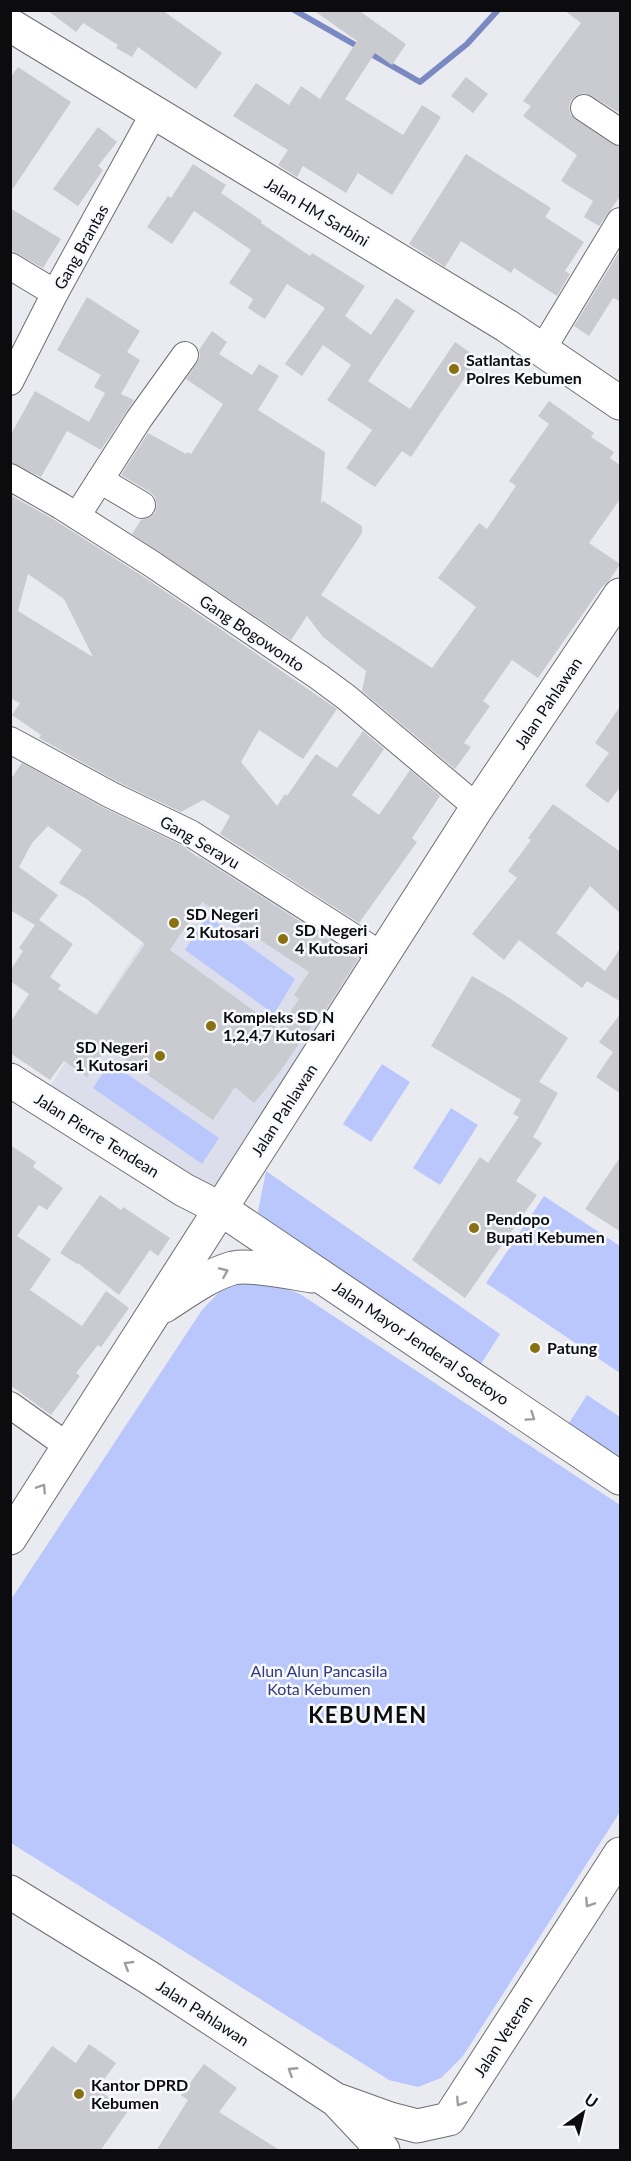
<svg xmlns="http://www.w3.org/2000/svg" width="631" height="2161" font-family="Lato,sans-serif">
<rect width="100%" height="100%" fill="#eaebf0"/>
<polygon fill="#dcdfeb" points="204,846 378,958 218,1205 45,1094"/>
<g fill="#b9c7fd">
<polygon points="207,915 295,979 274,1014 185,950"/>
<polygon points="110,1062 219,1138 202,1164 93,1088"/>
<polygon points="382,1064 410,1082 371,1142 343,1124"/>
<polygon points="451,1108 478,1125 440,1185 413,1168"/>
<polygon points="266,1171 500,1334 472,1378 254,1232"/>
<polygon points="544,1196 620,1246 620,1373 486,1283"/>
<polygon points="243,1280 265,1281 300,1294 620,1505 620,1812 463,2056 441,2078 418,2087 389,2080 11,1843 10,1601 202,1310 223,1288"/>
<polygon points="587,1395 620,1417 620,1474 560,1437"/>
</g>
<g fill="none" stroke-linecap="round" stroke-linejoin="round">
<polyline stroke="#7b89c3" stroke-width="6" points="294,10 420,82 467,44 498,10"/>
</g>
<g fill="#cacbd0" fill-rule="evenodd">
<polygon points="47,10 162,10 222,53 196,89 138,47 132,57 116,48 118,45 83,23 76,32"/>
<polygon points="313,10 358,10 406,44 392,65 375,53 345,99 403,135 422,105 441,117 392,195 358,173 346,193 303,166 297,177 278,165 288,150 233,116 256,83 289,105 301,86 320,99 357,41"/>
<polygon points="564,10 621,10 621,108 618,112 592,96 584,93 577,95 571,100 569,106 570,114 576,120 612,144 621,147 621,195 599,226 584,217 593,201 561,181 577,155 523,116 531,106 523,101 581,23"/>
<polygon points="18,67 71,102 10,193 10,78"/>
<polygon points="466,77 488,94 473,113 451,96"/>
<polygon points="98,127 117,142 98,166 103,170 78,206 53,189"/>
<polygon points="466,154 551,208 545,217 584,242 565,271 570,274 557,296 514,268 511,273 461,241 445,267 409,244"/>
<polygon points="193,164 226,185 221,193 262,221 261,223 310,256 312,253 365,286 345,316 371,335 396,298 415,311 368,381 410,409 455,342 478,358 411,457 402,451 375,487 346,468 372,430 327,400 351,365 323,345 302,376 285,364 325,308 287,284 265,319 248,308 253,299 229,283 251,250 194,211 172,244 147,227 168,196 171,198"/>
<polygon points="10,208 61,239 43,268 10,250"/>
<polygon points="621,249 621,302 613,298 589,336 574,326"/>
<polygon points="87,297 140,331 127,352 140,360 121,394 134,400 101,450 67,431 41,477 10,462 10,436 35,391 89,422 105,393 94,387 101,375 57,350"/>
<polygon points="212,331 227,342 219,354 252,375 259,364 279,376 258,410 325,452 321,504 323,501 362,526 362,533 321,595 432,668 476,607 438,578 479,523 487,529 516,486 509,481 549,424 538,416 549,401 594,433 591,437 614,452 610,458 621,466 621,498 589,543 620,564 609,581 601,588 538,678 512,660 483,701 490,706 464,743 471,747 455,769 362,691 366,671 323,637 307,616 291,640 132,534 141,520 149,518 155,513 157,505 155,497 150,492 121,475 148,433 186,454 187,452 191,454 223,404 186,379 197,363 200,357 199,350"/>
<path d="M 10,495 L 53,519 L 144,577 L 337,709 L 303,759 L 259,730 L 241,762 L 277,806 L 285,794 L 287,796 L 316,754 L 337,768 L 363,731 L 384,749 L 352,795 L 379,815 L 410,770 L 440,796 L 412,838 L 417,842 L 359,923 L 220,834 L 230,816 L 203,800 L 181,812 L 118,782 L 39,738 L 41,735 L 12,715 L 20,703 L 10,698 ZM 28,574 L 64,599 L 93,657 L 18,611 Z"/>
<polygon points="621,705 621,786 608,803 585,786 609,753 595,743"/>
<path d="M 22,763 L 104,808 L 183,846 L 200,859 L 201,858 L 358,959 L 323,1014 L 320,1013 L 279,1073 L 254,1103 L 235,1087 L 213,1120 L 107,1047 L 87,1077 L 64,1061 L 50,1080 L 10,1053 L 10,1023 L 29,994 L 10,981 L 10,971 L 23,951 L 19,948 L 35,925 L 10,910 L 10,780 ZM 48,826 L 82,850 L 59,883 L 85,898 L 145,944 L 97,1015 L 58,989 L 61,985 L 50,977 L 73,944 L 39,920 L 58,895 L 19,867 L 32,843 ZM 202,902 L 309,972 L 294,995 L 299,999 L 279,1029 L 170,950 Z"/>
<polygon points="553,804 621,852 621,914 590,886 556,933 605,971 621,947 621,1002 587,981 582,988 519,940 504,960 472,934 517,878 508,871 531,840 528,838"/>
<polygon points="472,976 508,997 568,1038 539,1082 558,1093 533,1137 542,1143 516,1181 537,1195 465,1298 412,1260 480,1157 488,1163 519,1117 513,1114 521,1100 431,1046"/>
<polygon points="621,1013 621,1094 596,1077 613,1052 599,1042"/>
<polygon points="10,1145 36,1162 33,1167 63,1188 47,1210 39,1205 17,1236 51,1259 30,1290 82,1326 106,1291 129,1308 101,1347 98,1345 76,1373 80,1376 51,1415 10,1385"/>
<polygon points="621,1156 621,1232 585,1209"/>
<polygon points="100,1195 121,1210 123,1207 170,1238 158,1256 150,1250 119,1295 78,1263 77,1264 60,1253"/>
<polygon points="89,2044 116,2063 97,2089 128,2111 100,2151 10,2151 10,2104 52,2046 76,2063"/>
<polygon points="204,2064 237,2088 219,2112 281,2151 156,2151 188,2100 181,2095"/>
</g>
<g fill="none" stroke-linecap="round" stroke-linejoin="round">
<g stroke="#6d6e72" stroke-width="28">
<g id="street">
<polyline points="584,108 620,132"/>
<polyline points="10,266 55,293"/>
<polyline points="542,350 620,221"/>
<polyline points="10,382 55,293 154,113"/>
<polyline points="10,477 61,506 152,564 319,677 346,697 472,803 475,811"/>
<polyline points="100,480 142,505"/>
<polyline points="77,516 139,419 185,355"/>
<polyline points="10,740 111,795 190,833 383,956"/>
<polyline points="10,1405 69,1447"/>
</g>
</g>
<g stroke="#6d6e72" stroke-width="35">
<g id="secondary">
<polyline points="10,25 507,326 620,403"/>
<polyline points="10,1080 184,1190 221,1209 620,1478"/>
<path d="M 164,1306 C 186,1292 208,1275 233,1268 C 251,1264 293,1273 312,1276"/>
<polyline points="10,1538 475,811 620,595"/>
<polyline points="10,1892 148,1977 336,2100 383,2150"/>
<polyline points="340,2101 390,2119 417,2126 449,2119 620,1854"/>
</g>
</g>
<use href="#street" stroke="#fff" stroke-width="26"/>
<use href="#secondary" stroke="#fff" stroke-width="33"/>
</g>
<defs><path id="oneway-chevron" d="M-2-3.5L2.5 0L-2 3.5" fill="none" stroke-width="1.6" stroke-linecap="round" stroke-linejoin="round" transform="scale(1.5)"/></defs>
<g stroke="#9e9e9f">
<use href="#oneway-chevron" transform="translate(224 1272) rotate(-23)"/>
<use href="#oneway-chevron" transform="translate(531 1417) rotate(34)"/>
<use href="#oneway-chevron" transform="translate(42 1488) rotate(-57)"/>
<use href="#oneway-chevron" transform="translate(589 1903) rotate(123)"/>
<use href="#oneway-chevron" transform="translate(128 1965) rotate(-149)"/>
<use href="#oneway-chevron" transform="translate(292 2071) rotate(-147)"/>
<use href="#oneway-chevron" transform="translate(460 2102) rotate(123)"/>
</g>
<g fill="#897113" stroke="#f7f9fd" stroke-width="2">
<circle cx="454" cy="369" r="6"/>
<circle cx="174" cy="923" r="6"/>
<circle cx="283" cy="939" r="6"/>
<circle cx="211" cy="1026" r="6"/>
<circle cx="160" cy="1056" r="6"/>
<circle cx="474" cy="1228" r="6"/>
<circle cx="535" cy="1348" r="6"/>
<circle cx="79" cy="2094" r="6"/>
</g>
<g text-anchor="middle" stroke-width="5" stroke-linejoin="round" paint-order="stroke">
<g font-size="16" fill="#0c0c0e" stroke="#f7f9fd">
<text transform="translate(317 212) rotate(31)" y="6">Jalan HM Sarbini</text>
<text transform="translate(81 247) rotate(-61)" y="6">Gang Brantas</text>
<text transform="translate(252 633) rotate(34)" y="6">Gang Bogowonto</text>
<text transform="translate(548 703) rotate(-56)" y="6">Jalan Pahlawan</text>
<text transform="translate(200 842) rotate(30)" y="6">Gang Serayu</text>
<text transform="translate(284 1110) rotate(-57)" y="6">Jalan Pahlawan</text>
<text transform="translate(97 1135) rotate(32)" y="6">Jalan Pierre Tendean</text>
<text transform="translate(421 1343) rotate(34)" y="6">Jalan Mayor Jenderal Soetoyo</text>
<text transform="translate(203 2013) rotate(33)" y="6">Jalan Pahlawan</text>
<text transform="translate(503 2036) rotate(-57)" y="6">Jalan Veteran</text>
</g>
<g font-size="16" font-weight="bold" fill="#0c0c0e" stroke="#f7f9fd" text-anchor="start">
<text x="466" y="366">Satlantas<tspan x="466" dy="18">Polres Kebumen</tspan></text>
<text x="186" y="920">SD Negeri<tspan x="186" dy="18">2 Kutosari</tspan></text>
<text x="295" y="936">SD Negeri<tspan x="295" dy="18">4 Kutosari</tspan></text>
<text x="223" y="1023">Kompleks SD N<tspan x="223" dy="18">1,2,4,7 Kutosari</tspan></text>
<text x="148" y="1053" text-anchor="end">SD Negeri<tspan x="148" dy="18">1 Kutosari</tspan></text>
<text x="486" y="1225">Pendopo<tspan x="486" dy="18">Bupati Kebumen</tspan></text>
<text x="547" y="1354">Patung</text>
<text x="91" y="2091">Kantor DPRD<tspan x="91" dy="18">Kebumen</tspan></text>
</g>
<g font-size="16" fill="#303980" stroke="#f7f9fd">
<text x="319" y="1677">Alun Alun Pancasila<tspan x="319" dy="18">Kota Kebumen</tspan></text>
</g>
<g font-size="22" font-weight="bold" letter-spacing="1.5" fill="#0c0c0e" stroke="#f7f9fd">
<text x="368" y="1723">KEBUMEN</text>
</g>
</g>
<rect width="631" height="2161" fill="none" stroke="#0c0c0e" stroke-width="24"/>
<g transform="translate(583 2113) rotate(34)" stroke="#f7f9fd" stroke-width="4.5" paint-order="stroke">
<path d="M0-4.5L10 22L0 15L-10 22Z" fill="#0c0c0e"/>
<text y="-9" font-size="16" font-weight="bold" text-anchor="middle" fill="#0c0c0e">U</text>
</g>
</svg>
